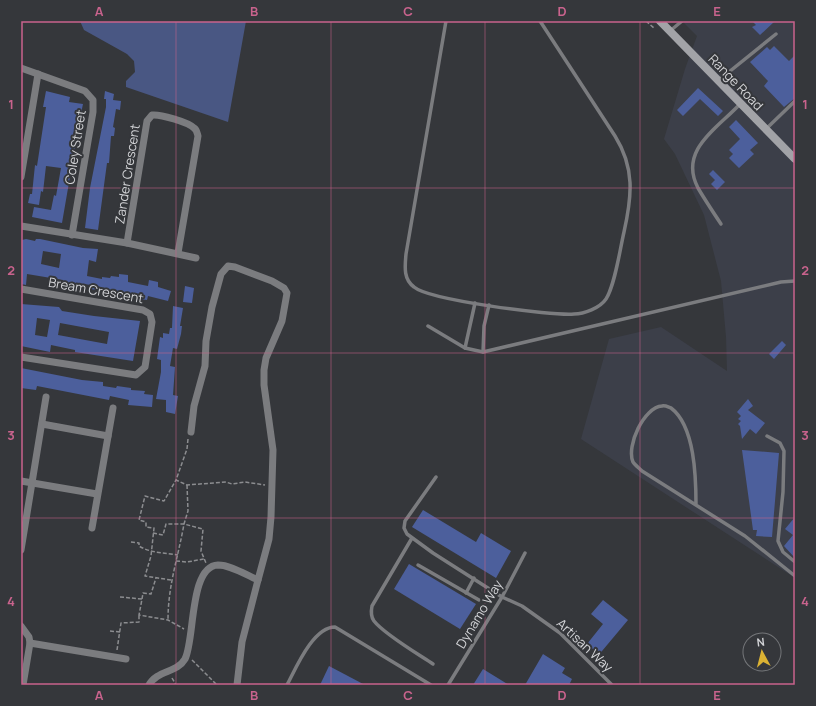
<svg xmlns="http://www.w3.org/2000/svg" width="816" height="706" font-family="Manrope,sans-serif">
<rect width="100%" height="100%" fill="#35373b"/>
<polygon fill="#3c3f49" points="682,21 795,21 795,578 581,439 609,339 661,327 727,371 726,337 721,281 704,215 675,154 664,139 685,69 697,36"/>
<polygon fill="#495783" points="80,21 246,21 228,122 126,87 126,81 135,72 134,61 127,54 84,30"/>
<g fill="#4c5f9c" fill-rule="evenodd">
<polygon points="752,21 775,21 760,35 752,27 756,25"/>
<polygon points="774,46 789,61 795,55 795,98 784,107 764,86 768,81 750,62 767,47 770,50"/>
<polygon points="698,88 723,111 718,116 700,99 683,116 677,110"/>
<polygon points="46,91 70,97 69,102 83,104 77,133 79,134 78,142 76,142 62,223 32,217 34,207 51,210 54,195 56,196 61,168 46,166 43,192 41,191 39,205 28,203 30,194 32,194 35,165 37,166 46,107 43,107"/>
<polygon points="105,91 114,94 113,100 121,101 120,110 116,109 113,127 115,128 114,136 111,136 109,163 107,163 98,230 85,228 90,188 106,107 106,99 104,99"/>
<polygon points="736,120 758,143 750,150 754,154 739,168 729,158 733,154 729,150 740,139 729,127"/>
<polygon points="713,170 725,182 717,190 711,184 715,180 709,174"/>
<path d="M 26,239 L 35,241 L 36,239 L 40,239 L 83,248 L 98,249 L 96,262 L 89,260 L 87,276 L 102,279 L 102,277 L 110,278 L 111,276 L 119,277 L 119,274 L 128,275 L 128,282 L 148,286 L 149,280 L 158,282 L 158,287 L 171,291 L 168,301 L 148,296 L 147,300 L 108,294 L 105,291 L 90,289 L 91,285 L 77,283 L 77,287 L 71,286 L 62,285 L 63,280 L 27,274 L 26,285 L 21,284 L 22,252 L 21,247 L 22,240 ZM 43,251 L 61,254 L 59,268 L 41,264 Z"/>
<polygon points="185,286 194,288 192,303 183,302"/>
<path d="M 21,304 L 59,307 L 62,311 L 94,316 L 140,321 L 133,361 L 75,352 L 75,350 L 51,345 L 50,352 L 21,346 ZM 37,318 L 50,320 L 47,337 L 35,335 ZM 60,323 L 109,332 L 107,344 L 58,335 Z"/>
<polygon points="173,306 183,308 180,326 182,326 181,334 177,349 173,348 170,366 175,367 173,395 178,396 175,414 166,412 166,400 156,399 161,372 161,360 157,359 160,337 163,338 163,333 169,334 170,328 172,328"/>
<polygon points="782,341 786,345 774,359 769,354"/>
<polygon points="21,368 82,380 103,382 103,386 116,388 117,386 131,388 131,390 145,391 144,394 153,395 152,407 128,405 129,400 110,396 109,400 37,386 36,390 21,388"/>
<polygon points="748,399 753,406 748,410 765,423 756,434 750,429 742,439 740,426 738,424 741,421 738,419 741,416 737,412"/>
<polygon points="742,450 779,453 772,537 756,536 757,530 753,530"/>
<polygon points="423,510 476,542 481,533 511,551 496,578 412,527"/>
<polygon points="795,517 795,558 784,546 793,535 785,529"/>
<polygon points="409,564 476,604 460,629 394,589"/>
<polygon points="603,600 628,620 597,657 592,652 594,650 587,644 603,624 591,614"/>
<polygon points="543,654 565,668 562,673 572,679 569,685 525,685"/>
<polygon points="329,666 365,685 320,685"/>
<polygon points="483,669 509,685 473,685"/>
</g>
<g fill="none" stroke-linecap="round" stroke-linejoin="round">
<g stroke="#8c8d90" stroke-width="1.5" stroke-dasharray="4 2" stroke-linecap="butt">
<polyline points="646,21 654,28"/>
<polyline points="188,439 187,449 176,480 187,485 226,482 232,484 245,482 265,485"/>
<polyline points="187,485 188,511 184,524 203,529 201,551 206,563"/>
<path d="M 153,533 L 163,535 L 166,524 L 184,524 C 178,558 168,585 168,620"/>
<path d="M 131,542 L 139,543 L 139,546 C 150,553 166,553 178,555"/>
<polyline points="176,561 187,562 204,559"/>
<polyline points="171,580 145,576 151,556 154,528 146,527 146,522 139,520 145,496 164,501 176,480"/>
<polyline points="120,597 142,599 139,615 168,620 184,629"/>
<polyline points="142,599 143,593 151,594 156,578"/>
<polyline points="110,631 120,632"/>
<polyline points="117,650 121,623 139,622 139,615"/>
<polyline points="192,660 217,685"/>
<polyline points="172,678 176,685"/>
</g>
<g stroke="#7b7c7f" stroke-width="3.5">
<path d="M 446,21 L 406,254 C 405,266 403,279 414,287 C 429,300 551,316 574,314 C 584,314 600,308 606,299 C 615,285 620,249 624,232 C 632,196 635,168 615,136 L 540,21"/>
<polyline points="670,31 682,21"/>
<polyline points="719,80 776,34"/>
<polyline points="767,128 795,101"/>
<path d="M 721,224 C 713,212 705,200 698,188 C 678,150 718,128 740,104"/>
<polyline points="428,326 465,348 483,352 781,282 795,281"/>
<polyline points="465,348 475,303"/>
<polyline points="483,352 484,326 489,305"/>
<polyline points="767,436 780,443 784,451 783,492 778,541 783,552 795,562"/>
<polyline points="436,477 405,521 404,528 407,534 433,553 502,597 522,606 560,633 612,685"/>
<path d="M 696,505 C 696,478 695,426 671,408 C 668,407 665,405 662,406 C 644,407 626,446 633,462 C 635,465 639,468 642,471 L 745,536 L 795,576"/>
<path d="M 412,538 L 372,606 C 371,611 371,617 374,621 C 384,634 418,654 433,664"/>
<polyline points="418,565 479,600"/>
<polyline points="466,593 474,578"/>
<path d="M 287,685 C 296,668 313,627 335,627 L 431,685"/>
<polyline points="448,685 502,597 525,553"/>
</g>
<g stroke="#7b7c7f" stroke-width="7">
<polyline points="21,68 85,91 93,100 93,112 72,235"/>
<polyline points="21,177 38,74"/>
<polyline points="21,226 127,243 196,258"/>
<path d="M 127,243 L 147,121 L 152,115 C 160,114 188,122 194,128 C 197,130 197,133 198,136 L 178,253"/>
<polyline points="21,289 143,310 150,314 152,322 145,367 136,375 21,357"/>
<polyline points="42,424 108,436"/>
<polyline points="191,432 194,406 205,366 206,341 212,307 221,274 228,266 235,267 272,281 284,288 287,293 282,321 266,358 264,370 264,385 273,450 271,517 269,539 258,580"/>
<polyline points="21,481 97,494"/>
<polyline points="92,528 113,408"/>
<polyline points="21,550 46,397"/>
<polyline points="21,626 29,637 30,643 23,685"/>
<polyline points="30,643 126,659"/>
<path d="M 149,685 C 157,670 177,673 185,659 C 195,640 189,566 218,565 C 231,565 246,575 258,580 L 242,642 L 237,685"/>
</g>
<polyline stroke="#a2a3a7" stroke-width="8" points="660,21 795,159"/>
</g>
<path fill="none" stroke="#c9638d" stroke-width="1" stroke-opacity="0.55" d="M 176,21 L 176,685M 331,21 L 331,685M 485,21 L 485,685M 640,21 L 640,685M 21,188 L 795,188M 21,353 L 795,353M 21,518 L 795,518"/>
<g text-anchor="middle" stroke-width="4" stroke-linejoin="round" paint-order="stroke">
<g font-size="13" fill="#d3d4d7" stroke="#35373b">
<text transform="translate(736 82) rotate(46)" y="5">Range Road</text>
<text transform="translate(75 147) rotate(-81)" y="5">Coley Street</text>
<text transform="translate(127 174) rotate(-81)" y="5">Zander Crescent</text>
<text transform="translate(96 290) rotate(10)" y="5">Bream Crescent</text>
<text transform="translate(479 614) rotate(-59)" y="5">Dynamo Way</text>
<text transform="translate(585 645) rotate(43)" y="5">Artisan Way</text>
</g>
</g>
<rect width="816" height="706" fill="none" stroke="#35373b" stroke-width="44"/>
<g transform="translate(762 652) rotate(353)"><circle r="19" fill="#35373b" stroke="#747679"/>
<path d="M0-3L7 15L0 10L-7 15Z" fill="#dbb233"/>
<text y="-6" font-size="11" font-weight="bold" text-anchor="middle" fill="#d3d4d7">N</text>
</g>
<rect x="22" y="22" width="772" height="662" fill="none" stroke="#c9638d" stroke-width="1.5"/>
<g font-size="13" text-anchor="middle" font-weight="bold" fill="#c9638d">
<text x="99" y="16">A</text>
<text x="254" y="16">B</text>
<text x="408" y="16">C</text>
<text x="562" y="16">D</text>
<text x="717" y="16">E</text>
<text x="11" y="109">1</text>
<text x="805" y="109">1</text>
<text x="11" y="275">2</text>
<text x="805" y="275">2</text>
<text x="11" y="440">3</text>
<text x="805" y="440">3</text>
<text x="11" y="606">4</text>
<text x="805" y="606">4</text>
<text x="99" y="700">A</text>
<text x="254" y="700">B</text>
<text x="408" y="700">C</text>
<text x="562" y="700">D</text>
<text x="717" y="700">E</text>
</g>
</svg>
